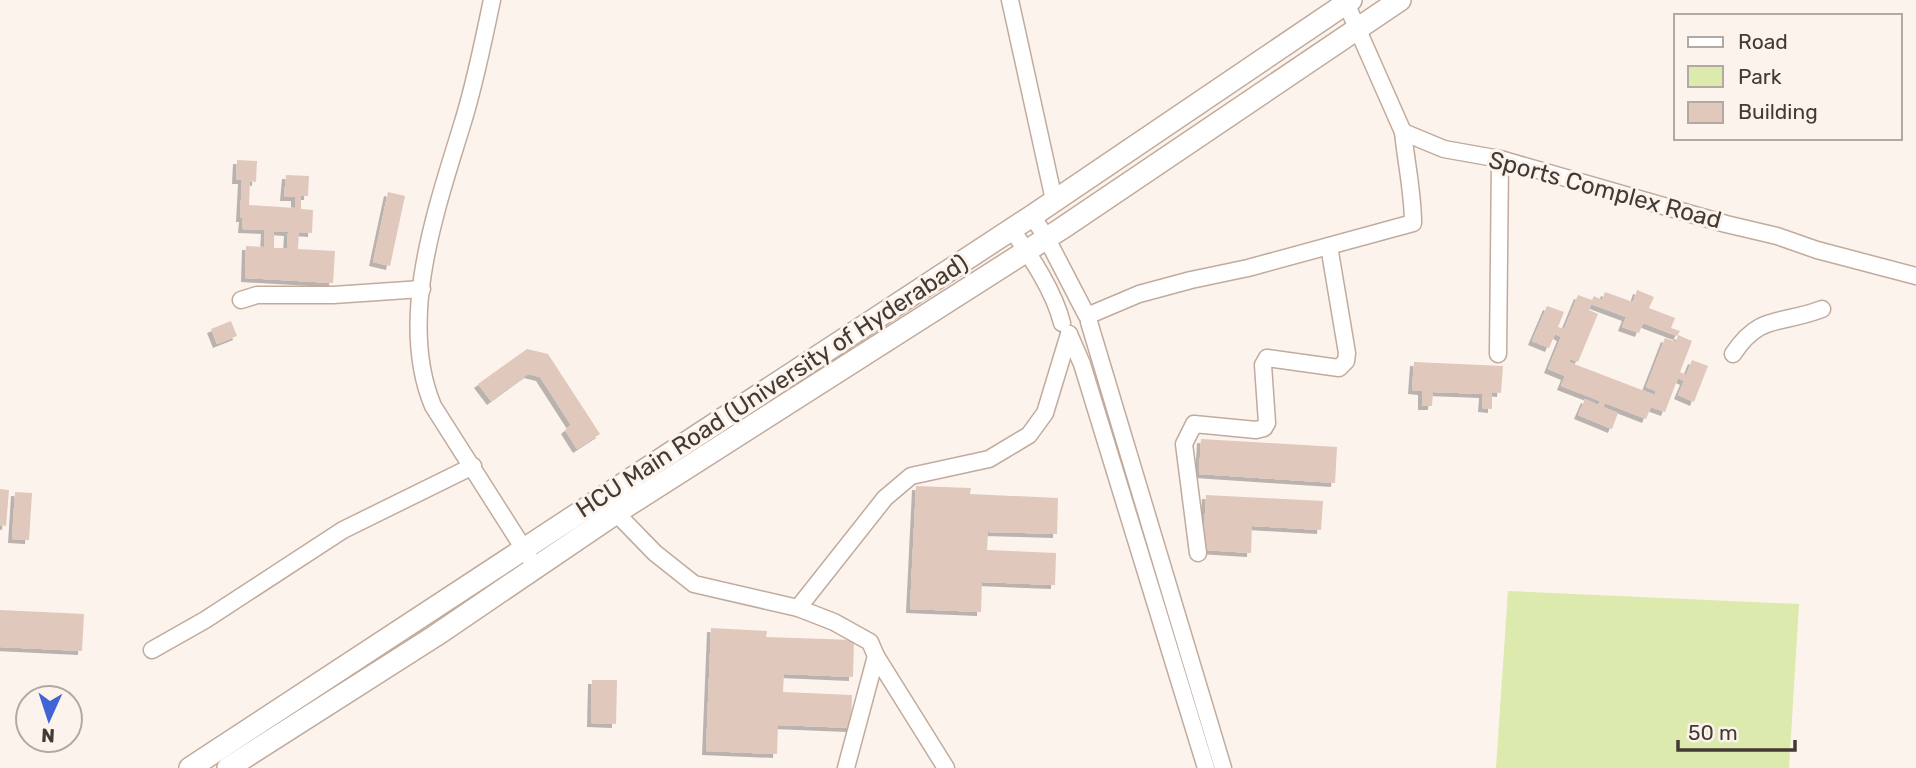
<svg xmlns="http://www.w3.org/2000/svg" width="1916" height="768" font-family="Rubik,sans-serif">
<defs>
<filter id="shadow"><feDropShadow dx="-4" dy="4" stdDeviation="0" flood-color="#0004"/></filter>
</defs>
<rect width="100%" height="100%" fill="#fcf3ed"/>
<polygon fill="#dceaad" points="1508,591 1799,604 1789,768 1496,768"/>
<g fill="#e0c8bc" fill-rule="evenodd" filter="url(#shadow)">
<path d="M 237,160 L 257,161 L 256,182 L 250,181 L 249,205 L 295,208 L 295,197 L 284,197 L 286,175 L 309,176 L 308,196 L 301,196 L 301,209 L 313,210 L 312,233 L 299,232 L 298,249 L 335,251 L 333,283 L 245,278 L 246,246 L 264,247 L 265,230 L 242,229 L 243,218 L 240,218 L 242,180 L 236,180 ZM 274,231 L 288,232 L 287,248 L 274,248 Z"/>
<polygon points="388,192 405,196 390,266 373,262"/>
<polygon points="1637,290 1654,297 1649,308 1675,318 1671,328 1680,331 1677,336 1643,323 1639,333 1622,327 1626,317 1591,304 1589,310 1598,314 1578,362 1570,359 1569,362 1655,395 1656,391 1646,387 1665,338 1676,342 1678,335 1692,341 1680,372 1686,375 1692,360 1708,366 1694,402 1678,395 1684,381 1678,378 1665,412 1651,407 1646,419 1605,403 1603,407 1618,413 1612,429 1578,415 1585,399 1598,405 1600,401 1561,386 1565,376 1548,369 1561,337 1555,334 1549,348 1532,341 1547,306 1564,312 1558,327 1564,329 1578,295 1592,300 1594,296 1602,300 1605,292 1633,302"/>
<polygon points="231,321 237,336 217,344 211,329"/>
<polygon points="527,349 548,354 600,434 577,449 565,430 571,425 540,377 528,374 491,401 478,384"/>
<polygon points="1414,362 1503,366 1501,393 1492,392 1492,409 1482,408 1483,394 1433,392 1432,406 1422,406 1422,391 1412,390"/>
<polygon points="1201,439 1337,447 1335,483 1199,474"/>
<polygon points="916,486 971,488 970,494 1058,498 1057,534 988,532 987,550 1056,553 1055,585 982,582 981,612 910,609"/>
<polygon points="0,489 9,490 6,526 0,525"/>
<polygon points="15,492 32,493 29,540 12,539"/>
<polygon points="1206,495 1323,501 1321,530 1252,526 1251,553 1203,550"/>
<polygon points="0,610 84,614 82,651 0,647"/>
<polygon points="711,628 767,631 766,637 854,640 853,677 784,674 783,692 852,695 851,728 778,725 777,754 706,751"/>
<polygon points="592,680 617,680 616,724 591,723"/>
</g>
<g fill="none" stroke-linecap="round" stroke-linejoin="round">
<g stroke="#c1ab9d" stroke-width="19">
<g id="street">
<path d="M 492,0 C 483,42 475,84 462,125 C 436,210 397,320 433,406 L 529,557"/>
<polyline points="1010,0 1054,200"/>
<polyline points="1346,3 1403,132 1444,149 1500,159 1726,224 1777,236 1817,250 1916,276"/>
<polyline points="1032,216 1046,237 1086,314"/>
<path d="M 1012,230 C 1031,257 1054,291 1062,323"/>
<polyline points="241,300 257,295 333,295 422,289"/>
<path d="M 1087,316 L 1139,294 L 1191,280 L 1248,268 L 1413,223 C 1413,193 1406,162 1403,132"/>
<polyline points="1089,322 1223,768"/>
<polyline points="1069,334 1082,364 1206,768"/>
<polyline points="1498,354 1500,159"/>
<path d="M 1733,354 C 1760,313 1781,325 1822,309"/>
<polyline points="616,513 655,553 694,584 798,608 834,622 870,642 876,656"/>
<polyline points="1198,553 1184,444 1194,424 1256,430 1264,428 1267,423 1263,365 1267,358 1339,368 1346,361 1347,353 1329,246"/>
<polyline points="798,608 885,498 911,476 989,459 1029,435 1045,413 1069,334"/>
<polyline points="152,650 205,620 343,530 473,466"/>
<polyline points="846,768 876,656 946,768"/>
</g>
</g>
<g stroke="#c1ab9d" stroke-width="24">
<g id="secondary">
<polyline points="190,768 1032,216 1351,0"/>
<polyline points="228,768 435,636 616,513 1061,229 1400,0"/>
</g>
</g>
<use href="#street" stroke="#fff" stroke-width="16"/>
<use href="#secondary" stroke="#fff" stroke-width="21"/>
</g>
<g text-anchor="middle" stroke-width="6" stroke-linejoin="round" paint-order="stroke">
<g font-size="24" fill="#433a34" stroke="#fcf3ed">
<text transform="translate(1605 190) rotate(15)" y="8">Sports Complex Road</text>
<text transform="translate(772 386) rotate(-33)" y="8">HCU Main Road (University of Hyderabad)</text>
</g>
</g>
<rect x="1674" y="14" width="228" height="126" fill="#fcf3ed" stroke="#b2a9a3" stroke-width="2"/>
<rect x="1688" y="37" width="35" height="10" fill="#ffffff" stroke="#b2a9a3" stroke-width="2"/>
<text x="1738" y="49" font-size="21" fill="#433a34">Road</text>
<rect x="1688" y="66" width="35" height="21" fill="#dceaad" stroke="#b2a9a3" stroke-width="2"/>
<text x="1738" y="84" font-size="21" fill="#433a34">Park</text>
<rect x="1688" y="102" width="35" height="21" fill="#e0c8bc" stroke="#b2a9a3" stroke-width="2"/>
<text x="1738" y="119" font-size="21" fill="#433a34">Building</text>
<g transform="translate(49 719) rotate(183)"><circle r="33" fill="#fcf3ed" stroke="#b2a9a3" stroke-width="2"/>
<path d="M0-5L12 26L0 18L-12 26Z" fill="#4064d6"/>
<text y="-10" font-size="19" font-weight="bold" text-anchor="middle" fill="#433a34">N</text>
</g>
<path d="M1678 740v10h117v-10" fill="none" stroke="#433a34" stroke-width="3.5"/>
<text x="1688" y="740" font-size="21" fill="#433a34" stroke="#fcf3ed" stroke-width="5" paint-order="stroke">50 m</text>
</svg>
